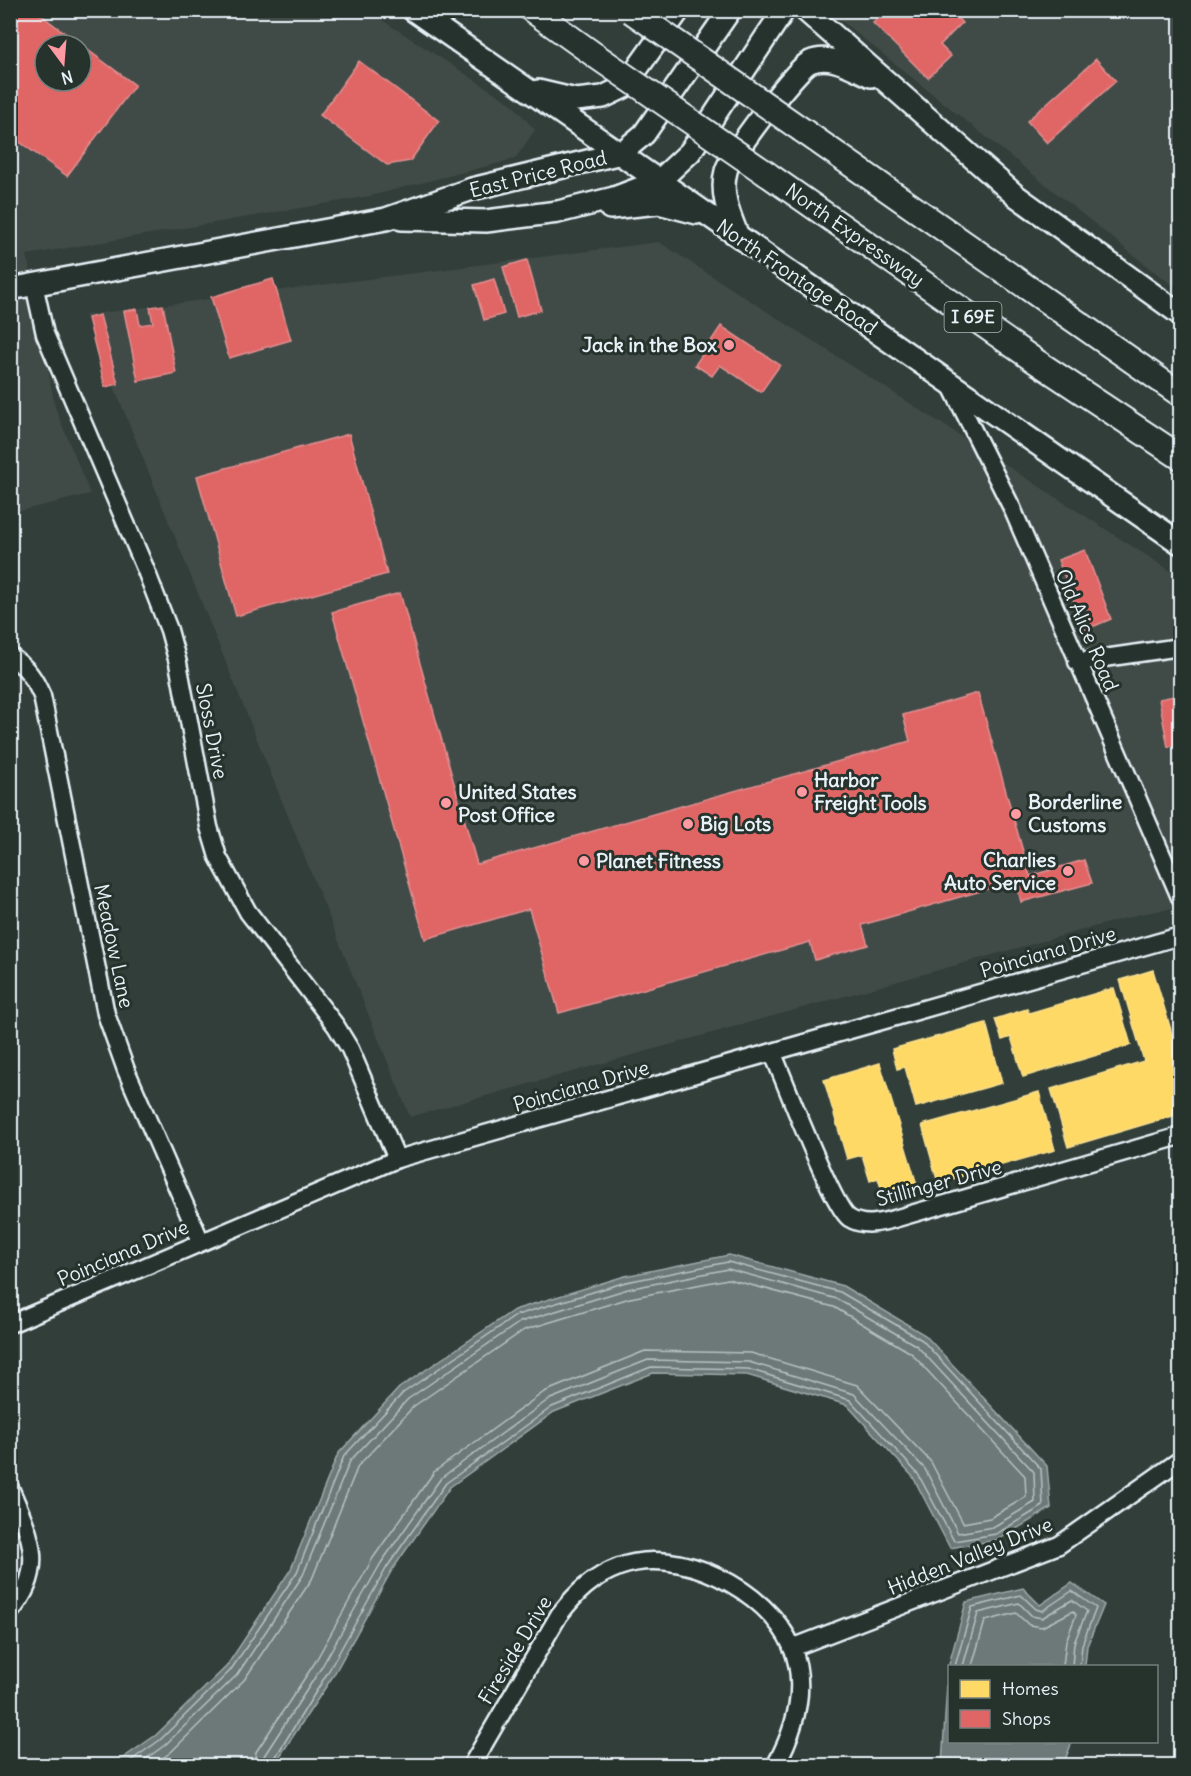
<svg xmlns="http://www.w3.org/2000/svg" width="1191" height="1776" font-family="Delius,sans-serif">
<rect width="100%" height="100%" fill="#323e39"/>
<filter id="ink" filterUnits="userSpaceOnUse"><feTurbulence type="fractalNoise" baseFrequency=".0167" numOctaves="2"/><feDisplacementMap in="SourceGraphic" scale="12" xChannelSelector="R" yChannelSelector="G"/><feConvolveMatrix kernelMatrix="1 2 1 2 8 2 1 2 1" color-interpolation-filters="sRGB"/></filter>
<g filter="url(#ink)">
<g fill="#3f4b46" fill-rule="evenodd">
<path d="M 10,11 L 368,11 L 512,104 L 535,130 L 515,159 L 370,196 L 27,255 L 55,407 L 90,494 L 11,513 ZM 45,45 L 81,45 L 81,81 L 45,81 Z"/>
<polygon points="829,11 1180,11 1180,290 1152,270"/>
<polygon points="659,242 1180,577 1180,907 1140,914 410,1117 85,315"/>
</g>
<g fill="#6d7978" stroke="#9ea9ab" stroke-width="1.5">
<polygon points="729,1255 843,1286 925,1335 1047,1466 1051,1508 998,1540 950,1548 913,1477 847,1405 747,1375 653,1373 554,1412 450,1487 392,1570 333,1676 274,1765 113,1765 156,1735 226,1667 291,1569 338,1454 399,1388 514,1310 625,1276"/>
<polygon points="1072,1583 1104,1605 1087,1646 1085,1666 950,1666 950,1742 1072,1742 1063,1765 942,1765 948,1668 966,1602 1023,1588 1040,1605"/>
</g>
<g fill="#ffd966" stroke="#f8e092" stroke-width="1.5">
<polygon points="1153,970 1180,1060 1180,1114 1068,1147 1051,1089 1144,1061 1120,980"/>
<polygon points="1114,988 1131,1045 1023,1077 1011,1037 1002,1040 995,1019 1027,1009 1029,1013"/>
<polygon points="986,1023 1002,1083 916,1107 905,1067 897,1069 892,1049"/>
<polygon points="880,1063 918,1188 884,1198 878,1178 870,1181 862,1155 847,1159 824,1080"/>
<polygon points="1039,1092 1055,1150 938,1183 922,1125"/>
</g>
<g fill="#e06666" stroke="#e29092" stroke-width="1.5">
<polygon points="10,10 34,10 81,45 45,45 45,81 81,81 81,45 135,85 67,176 10,135"/>
<polygon points="885,10 950,10 962,23 940,45 951,56 928,78 873,23"/>
<polygon points="1096,59 1116,81 1047,143 1027,121"/>
<polygon points="359,61 439,121 410,161 387,165 320,115"/>
<polygon points="527,260 541,310 517,317 503,267"/>
<polygon points="273,279 291,340 229,358 211,297"/>
<polygon points="494,279 504,314 484,320 474,285"/>
<polygon points="163,305 176,373 138,381 124,311 137,309 140,325 153,323 150,307"/>
<polygon points="100,315 118,384 105,387 88,318"/>
<polygon points="721,326 780,365 761,392 720,365 712,376 695,365"/>
<polygon points="349,434 387,574 236,616 197,476"/>
<polygon points="1085,550 1111,619 1085,630 1058,560"/>
<polygon points="400,593 477,864 910,741 903,715 978,693 1030,876 1084,860 1092,883 1021,902 1016,881 862,925 868,945 815,960 810,942 559,1013 529,909 425,939 332,612"/>
<polygon points="1180,695 1180,744 1168,747 1159,699"/>
</g>
<g fill="none" stroke-linecap="round" stroke-linejoin="round">
<g stroke="#b7c1c5" stroke-width="1.5">
<polyline points="955,1666 972,1607 1021,1595 1036,1609 1042,1611 1072,1591 1096,1608 1082,1645 1080,1666"/>
<polyline points="963,1666 978,1613 1019,1603 1032,1616 1042,1618 1072,1600 1087,1611 1074,1643 1072,1666"/>
<polyline points="972,1666 985,1621 1016,1613 1029,1625 1042,1627 1073,1611 1076,1615 1066,1641 1063,1666"/>
<polyline points="123,1766 160,1740 230,1671 297,1572 344,1456 403,1393 517,1315 626,1282 728,1262 840,1292 922,1340 1041,1469 1043,1506 996,1534 954,1541 918,1474 850,1400 748,1369 651,1367 552,1407 446,1483 387,1567 328,1672 270,1766"/>
<polyline points="136,1766 165,1745 237,1675 303,1575 350,1461 408,1399 520,1322 628,1289 728,1269 837,1299 917,1346 1034,1472 1035,1502 993,1527 958,1533 925,1469 854,1394 749,1362 648,1360 548,1400 441,1478 381,1563 321,1668 264,1756 262,1766"/>
<polyline points="152,1766 171,1752 244,1680 312,1579 358,1466 414,1406 524,1330 630,1298 728,1279 834,1307 911,1353 1025,1476 1026,1497 990,1518 963,1523 931,1462 857,1385 751,1353 645,1351 544,1392 434,1472 373,1558 314,1664 256,1752 253,1766"/>
</g>
<g stroke="#e8f1f8" stroke-width="21">
<g id="minor">
<polyline points="34,284 45,334 145,568 169,630 178,663 209,827 218,857 248,912 336,1026 350,1049 397,1159"/>
<polyline points="950,384 1012,508 1180,897"/>
<path d="M 10,656 C 27,667 34,678 42,696 L 106,1014 L 126,1070 L 201,1242"/>
<polyline points="1077,662 1180,647"/>
<path d="M 773,1054 C 785,1081 832,1206 849,1218 C 863,1227 880,1223 894,1219 L 1180,1136"/>
<polyline points="10,1324 397,1159 1180,936"/>
<path d="M 10,1488 C 30,1534 48,1569 10,1612"/>
<polyline points="792,1648 1059,1545 1180,1460"/>
<path d="M 471,1766 L 559,1615 C 576,1593 592,1577 619,1567 C 678,1544 768,1590 792,1647 C 808,1687 795,1730 775,1766"/>
</g>
</g>
<g stroke="#e8f1f8" stroke-width="26">
<g id="major">
<polyline points="413,10 1180,543"/>
<polyline points="805,10 1015,195 1180,314"/>
<polyline points="538,91 576,100 603,97 624,87 679,10"/>
<polyline points="610,208 659,203 697,213"/>
<polyline points="402,219 486,221 558,212 614,198 659,181 690,152 784,10"/>
<path d="M 737,234 C 729,214 720,193 726,171 C 729,157 797,67 810,62 C 830,53 853,68 871,76"/>
<polyline points="10,289 386,219 472,189 621,153 644,134 730,10"/>
</g>
</g>
<g stroke="#e8f1f8" stroke-width="28">
<g id="highway">
<polyline points="532,10 596,56"/>
<polyline points="802,130 1180,394"/>
<polyline points="767,174 1034,360 1180,457"/>
</g>
</g>
<use href="#minor" stroke="#26332d" stroke-width="16"/>
<use href="#major" stroke="#26332d" stroke-width="21"/>
<use href="#highway" stroke="#26332d" stroke-width="24"/>
<g stroke="#e8f1f8" stroke-width="28" stroke-linecap="butt">
<g id="highway-bridge">
<polyline points="631,11 802,130"/>
<polyline points="596,56 767,174"/>
</g>
</g>
<use href="#highway-bridge" stroke="#26332d" stroke-width="24"/>
</g>
</g>
<g fill="#ff9aa2" stroke="#26332d" stroke-width="2">
<circle cx="729" cy="345" r="6"/>
<circle cx="802" cy="792" r="6"/>
<circle cx="446" cy="803" r="6"/>
<circle cx="1016" cy="814" r="6"/>
<circle cx="688" cy="824" r="6"/>
<circle cx="584" cy="861" r="6"/>
<circle cx="1068" cy="871" r="6"/>
</g>
<g text-anchor="middle" stroke-width="6" stroke-linejoin="round" paint-order="stroke">
<rect fill="#26332d" stroke="#aeb8bb" stroke-width="1.5" x="944.5" y="302" width="57" height="30" rx="4.5"/>
<g font-size="18" font-weight="bold" fill="#e8f1f8">
<text x="973" y="323">I 69E</text>
</g>
<g font-size="20" fill="#e8f1f8" stroke="#26332d">
<text transform="translate(538 174) rotate(-14)" y="7">East Price Road</text>
<text transform="translate(855 235) rotate(35)" y="7">North Expressway</text>
<text transform="translate(797 277) rotate(34)" y="7">North Frontage Road</text>
<text transform="translate(1087 630) rotate(67)" y="7">Old Alice Road</text>
<text transform="translate(212 731) rotate(79)" y="7">Sloss Drive</text>
<text transform="translate(114 946) rotate(78)" y="7">Meadow Lane</text>
<text transform="translate(1048 952) rotate(-16)" y="7">Poinciana Drive</text>
<text transform="translate(581 1086) rotate(-16)" y="7">Poinciana Drive</text>
<text transform="translate(939 1183) rotate(-15)" y="7">Stillinger Drive</text>
<text transform="translate(123 1253) rotate(-23)" y="7">Poinciana Drive</text>
<text transform="translate(970 1556) rotate(-22)" y="7">Hidden Valley Drive</text>
<text transform="translate(515 1650) rotate(-59)" y="7">Fireside Drive</text>
</g>
<g font-size="20" font-weight="bold" fill="#e8f1f8" stroke="#26332d" text-anchor="start">
<text x="717" y="352" text-anchor="end">Jack in the Box</text>
<text x="814" y="787">Harbor<tspan x="814" dy="23">Freight Tools</tspan></text>
<text x="458" y="799">United States<tspan x="458" dy="23">Post Office</tspan></text>
<text x="1028" y="809">Borderline<tspan x="1028" dy="23">Customs</tspan></text>
<text x="700" y="831">Big Lots</text>
<text x="1056" y="867" text-anchor="end">Charlies<tspan x="1056" dy="23">Auto Service</tspan></text>
<text x="596" y="868">Planet Fitness</text>
</g>
</g>
<rect width="1191" height="1776" fill="none" stroke="#26332d" stroke-width="36"/>
<rect x="18" y="18" width="1155" height="1740" fill="none" stroke="#e8f1f8" stroke-width="2" filter="url(#ink)"/>
<rect x="948" y="1665" width="210" height="78" fill="#26332d" stroke="#747f7e" stroke-width="1.5"/>
<rect x="960" y="1680" width="30" height="18" fill="#ffd966" stroke="#747f7e" stroke-width="1.5"/>
<text x="1002" y="1695" font-size="18" fill="#e8f1f8">Homes</text>
<rect x="960" y="1710" width="30" height="18" fill="#e06666" stroke="#747f7e" stroke-width="1.5"/>
<text x="1002" y="1725" font-size="18" fill="#e8f1f8">Shops</text>
<g transform="translate(63 63) rotate(164)"><circle r="28" fill="#26332d" stroke="#747f7e" stroke-width="1.5"/>
<path d="M0-4.5L10 22L0 15L-10 22Z" fill="#ff9aa2"/>
<text y="-9" font-size="16" font-weight="bold" text-anchor="middle" fill="#e8f1f8">N</text>
</g>
</svg>
